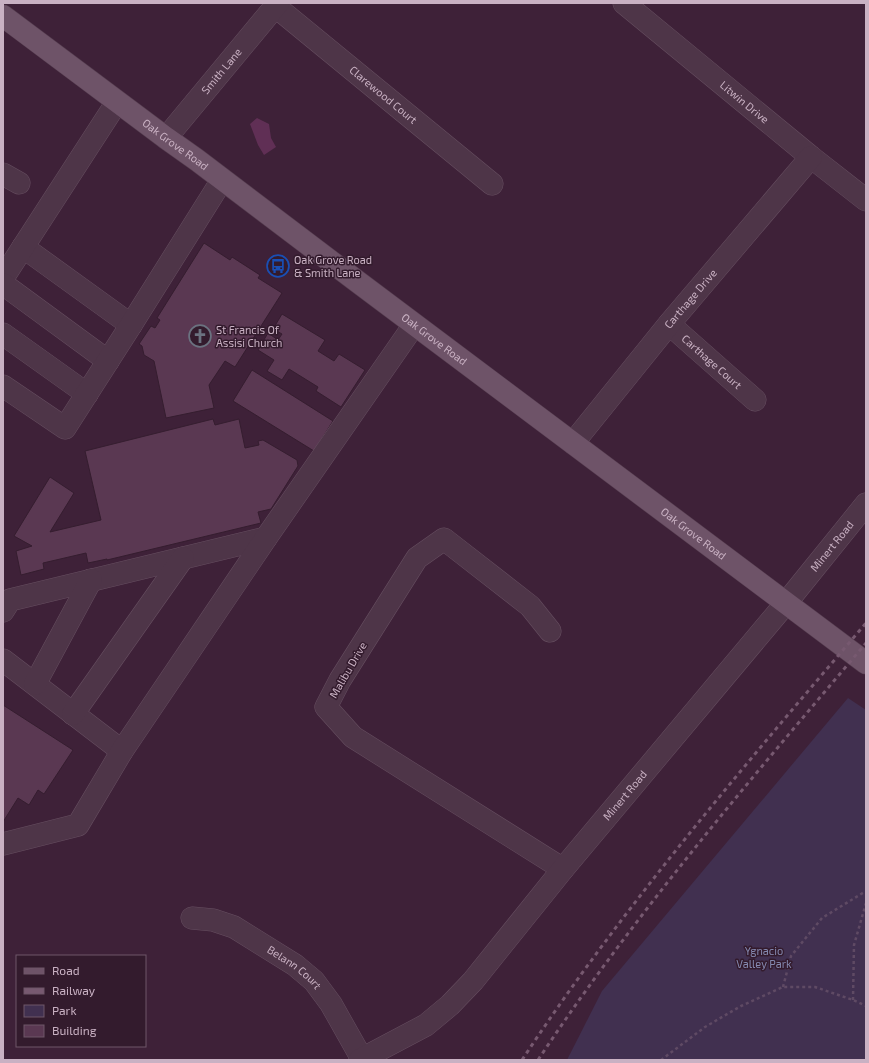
<svg xmlns="http://www.w3.org/2000/svg" width="869" height="1063" font-family="'Exo 2',sans-serif">
<rect width="100%" height="100%" fill="#3e2138"/>
<polygon fill="#413050" points="848,698 866,710 866,1060 567,1060 602,991"/>
<polygon fill="#602f55" points="257,118 269,124 271,138 276,147 264,155 258,145 250,124"/>
<g fill="#5a3852" stroke="#351d2f">
<polygon points="204,243 230,260 232,257 260,275 258,278 282,293 235,367 225,361 209,385 214,408 166,418 154,361 144,355 142,346 139,344 151,326 155,328 160,320 157,318"/>
<polygon points="282,314 325,340 318,351 334,361 339,354 365,370 341,407 316,391 318,387 289,369 282,380 267,371 274,360 258,350 268,333 278,340 282,334 273,329"/>
<polygon points="252,370 333,421 314,451 233,401"/>
<polygon points="213,419 215,425 239,419 245,448 259,445 258,441 263,440 297,460 298,466 271,509 258,512 261,523 107,560 107,559 88,563 86,553 43,563 44,569 21,575 16,551 32,546 14,536 50,477 74,493 50,532 101,520 85,451"/>
<polygon points="3,705 73,750 44,794 38,790 29,805 18,798 3,822"/>
</g>
<g fill="none" stroke-linecap="round" stroke-linejoin="round">
<g stroke="#664e60" stroke-width="23">
<g id="minor">
<path id="s1" d="M 624,3 L 811,157 L 866,200"/>
<path id="s2" d="M 275,6 L 492,184"/>
<path id="s3" d="M 166,138 L 278,3"/>
<polyline points="3,174 19,183"/>
<polyline points="23,247 131,325"/>
<polyline points="3,278 117,102"/>
<polyline points="3,284 108,361"/>
<path id="s4" d="M 669,324 L 755,400"/>
<polyline points="3,334 87,394"/>
<polyline points="3,386 65,428 131,325 222,180"/>
<path id="s5" d="M 573,443 L 669,324 L 811,157"/>
<polyline points="3,611 10,600 266,538"/>
<polyline points="550,631 530,606 444,539 417,558 340,680 326,707 353,737 563,869"/>
<polyline points="3,660 122,751"/>
<polyline points="35,684 91,580"/>
<polyline points="73,714 183,558"/>
<polyline points="3,844 78,825 122,751 266,538 414,325"/>
<path id="s6" d="M 192,918 L 213,920 L 234,927 L 295,965 L 314,981 L 331,1004 L 362,1059"/>
<path id="s7" d="M 360,1060 L 426,1025 L 450,1005 L 473,981 L 563,869 L 786,603 L 866,504"/>
</g>
</g>
<g stroke="#543c4e" stroke-width="23">
<g id="major">
<path id="s8" d="M 3,16 L 166,138 L 197,160 L 354,279 L 866,663"/>
</g>
</g>
<g stroke="#5f4a64" stroke-width="2.5" stroke-dasharray="3 3" stroke-linecap="butt">
<polyline points="783,987 791,956 822,918 866,891"/>
<polyline points="853,1000 854,945 866,903"/>
<polyline points="661,1060 705,1027 741,1006 783,987 815,987 853,1000 866,1006"/>
</g>
<use href="#minor" stroke="#4e3548" stroke-width="22"/>
<use href="#major" stroke="#6e5368" stroke-width="22"/>
<g stroke="#775970" stroke-width="3" stroke-dasharray="4 4" stroke-linecap="butt">
<path d="M 522,1060 C 624,905 746,764 866,623"/>
<path d="M 538,1060 C 636,912 752,778 866,643"/>
</g>
</g>
<defs>
<g id="bus-ring" transform="scale(1.15)"><circle r="9.5" fill="#331b2d" stroke="#1a4fb4" stroke-width="1.5"/><path d="M-5-6H5V4H4V6H2V4H-2V6H-4V4H-5ZM-3.5-4V0h7V-4ZM-3.5 1.2v1.5H-2V1.2ZM2 1.2v1.5H3.5V1.2Z" fill="#1a4fb4"/></g>
<g id="church-ring" transform="scale(1.15)"><circle r="9.5" fill="#331b2d" stroke="#6b7280" stroke-width="1.5"/><path d="M-1.2-6h2.4v3.5h3.3v2.4h-3.3V6h-2.4V-.1h-3.3v-2.4h3.3Z" fill="#6b7280"/></g>
</defs>
<g fill-rule="evenodd">
<use href="#bus-ring" x="278" y="266"/>
<use href="#church-ring" x="200" y="336"/>
</g>
<g text-anchor="middle" stroke-width="3" stroke-linejoin="round" paint-order="stroke">
<g font-size="11" fill="#c9b1c3" stroke="#331b2d">
<text dy="4" stroke="none"><textPath href="#s3" startOffset="87">Smith Lane</textPath></text>
<text dy="4" stroke="none"><textPath href="#s2" startOffset="140">Clarewood Court</textPath></text>
<text dy="4" stroke="none"><textPath href="#s1" startOffset="156">Litwin Drive</textPath></text>
<text dy="4" stroke="none"><textPath href="#s8" startOffset="215">Oak Grove Road</textPath></text>
<text dy="4" stroke="none"><textPath href="#s5" startOffset="186">Carthage Drive</textPath></text>
<text dy="4" stroke="none"><textPath href="#s8" startOffset="539">Oak Grove Road</textPath></text>
<text dy="4" stroke="none"><textPath href="#s4" startOffset="57">Carthage Court</textPath></text>
<text dy="4" stroke="none"><textPath href="#s8" startOffset="863">Oak Grove Road</textPath></text>
<text dy="4" stroke="none"><textPath href="#s7" startOffset="703">Minert Road</textPath></text>
<text transform="translate(348 670) rotate(-60)" y="4">Malibu Drive</text>
<text dy="4" stroke="none"><textPath href="#s7" startOffset="379">Minert Road</textPath></text>
<text dy="4" stroke="none"><textPath href="#s6" startOffset="116">Belann Court</textPath></text>
</g>
<g font-size="11" fill="#c9b1c3" stroke="#331b2d" text-anchor="start">
<text x="294" y="264">Oak Grove Road<tspan x="294" dy="13">&amp; Smith Lane</tspan></text>
<text x="216" y="334">St Francis Of<tspan x="216" dy="13">Assisi Church</tspan></text>
</g>
<g font-size="11" fill="#8589b0" stroke="#331b2d">
<text x="764" y="955">Ygnacio<tspan x="764" dy="13">Valley Park</tspan></text>
</g>
</g>
<rect width="869" height="1063" fill="none" stroke="#c9b1c3" stroke-width="8"/>
<rect x="16" y="955" width="130" height="92" fill="#331b2d" stroke="#6f5769"/>
<rect x="24" y="968" width="20" height="6" fill="#6e5368" stroke="#6f5769"/>
<text x="52" y="975" font-size="12" fill="#c9b1c3">Road</text>
<rect x="24" y="988" width="20" height="6" fill="#775970" stroke="#6f5769"/>
<text x="52" y="995" font-size="12" fill="#c9b1c3">Railway</text>
<rect x="24" y="1005" width="20" height="12" fill="#413050" stroke="#6f5769"/>
<text x="52" y="1015" font-size="12" fill="#c9b1c3">Park</text>
<rect x="24" y="1025" width="20" height="12" fill="#5a3852" stroke="#6f5769"/>
<text x="52" y="1035" font-size="12" fill="#c9b1c3">Building</text>
</svg>
